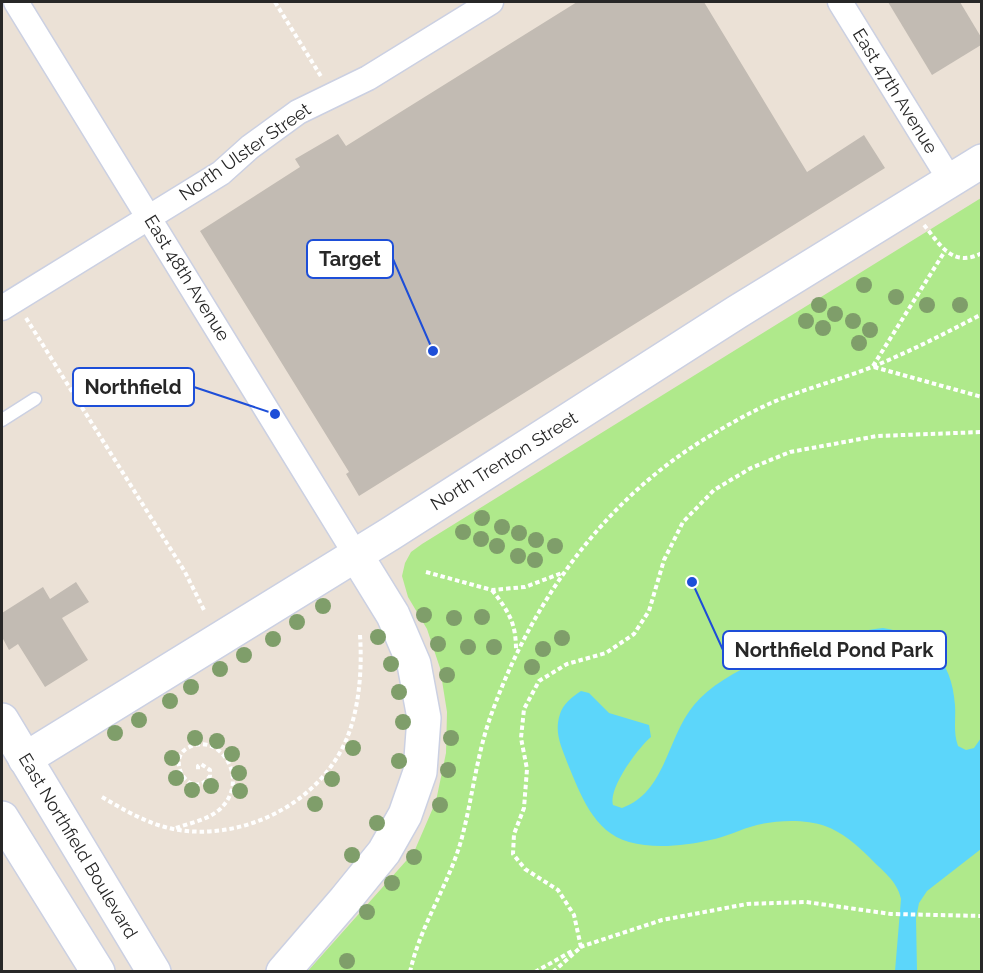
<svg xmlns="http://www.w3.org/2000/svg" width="983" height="973" font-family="Raleway,sans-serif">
<rect width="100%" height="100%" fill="#ebe1d6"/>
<polygon fill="#afe98b" points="981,198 981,971 307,972 414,852 436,801 446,753 447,712 440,668 427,629 408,597 402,576 405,563 411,552 422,544"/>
<path fill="#5cd6fa" d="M 883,628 C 927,635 952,659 955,705 C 956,719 953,732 958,746 L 966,750 L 974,748 L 981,738 L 981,849 L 927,891 L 919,903 L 916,918 L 917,971 L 895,971 L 901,899 C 897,880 882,871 869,857 C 857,845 842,832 825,826 C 806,819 777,820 757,825 C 741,829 726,837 710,840 C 685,846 653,849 629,842 C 593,832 580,793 567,762 C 561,746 554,732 560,714 C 563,704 572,697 581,691 L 589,693 L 609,713 L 649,725 L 651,737 C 638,748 608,788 613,805 L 622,808 C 666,792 667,737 694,705 C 730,661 828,634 883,628 Z"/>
<g fill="#c2bbb3">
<polygon points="577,2 704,2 807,172 864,135 885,168 359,496 346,474 349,472 200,231 300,167 295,159 338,134 346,146"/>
<polygon points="888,2 960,2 981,37 981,45 932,75"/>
<polygon points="76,582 89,602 62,618 88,660 45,687 18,644 9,650 2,637 2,613 43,587 50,599"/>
</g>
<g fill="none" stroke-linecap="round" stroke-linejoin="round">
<g stroke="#cbd0e2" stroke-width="15">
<polyline id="lane" points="2,420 35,399"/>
</g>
<g stroke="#cbd0e2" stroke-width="27">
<g id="street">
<polyline points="16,2 356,555"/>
<polyline points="840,2 950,180"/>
<polyline points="2,308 221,173 250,147 298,112 368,78 491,2"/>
</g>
</g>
<g stroke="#cbd0e2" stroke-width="36">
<g id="secondary">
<polyline points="2,720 154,972"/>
<polyline points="25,759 390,534 737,312 982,161"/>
<polyline points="2,818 98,972"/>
<polyline points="283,972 345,900 384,852 405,815 420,772 424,718 414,664 393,615 356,555"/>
</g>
</g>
<g stroke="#fff" stroke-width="4" stroke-dasharray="4.5 3" stroke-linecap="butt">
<polyline points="275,2 322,78"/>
<path d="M 924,225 C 939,243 952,269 982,253"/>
<polyline points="26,318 185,572 205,612"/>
<polyline points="873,366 945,251"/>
<polyline points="874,367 982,397"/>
<polyline points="426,572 492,590 525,587 562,573"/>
<path d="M 492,590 C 509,612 516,623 516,650"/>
<path d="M 102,797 C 124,810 148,824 173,829 C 244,843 326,801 350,730 C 360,700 362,666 360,635"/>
<path d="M 176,828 C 190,823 207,820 219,810 C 253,780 218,728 186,749 C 166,762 192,802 210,776 L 210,770 L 201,764 L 198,766 L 198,770"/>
<polyline points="580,947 662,920 747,904 806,902 891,914 982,916"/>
<path d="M 410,972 C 420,926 448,886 461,841 C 472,801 476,758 490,718 C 531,602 605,497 713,434 C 731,423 751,412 771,403 C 804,389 839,380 872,367 C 909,352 946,333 982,314"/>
<polyline points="535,972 574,950"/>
<polyline points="553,972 581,947 574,915 558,890 525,869 513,854 514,834 524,808 527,769 521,738 524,709 539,681 567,664 606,653 634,634 649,611 664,560 683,522 714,490 751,468 790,452 877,436 982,432"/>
</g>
<use href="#lane" stroke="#fff" stroke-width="12"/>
<use href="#street" stroke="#fff" stroke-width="24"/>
<use href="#secondary" stroke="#fff" stroke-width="33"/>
</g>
<g fill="#7f9e6a">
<circle cx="864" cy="285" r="8"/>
<circle cx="896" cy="297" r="8"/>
<circle cx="819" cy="305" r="8"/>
<circle cx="927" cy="305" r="8"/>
<circle cx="960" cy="305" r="8"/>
<circle cx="835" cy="314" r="8"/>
<circle cx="806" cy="321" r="8"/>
<circle cx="853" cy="321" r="8"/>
<circle cx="823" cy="328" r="8"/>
<circle cx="870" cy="330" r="8"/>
<circle cx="859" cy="343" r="8"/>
<circle cx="482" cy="518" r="8"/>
<circle cx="502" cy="527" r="8"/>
<circle cx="463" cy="532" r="8"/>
<circle cx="519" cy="533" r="8"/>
<circle cx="481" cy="539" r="8"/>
<circle cx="536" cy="540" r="8"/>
<circle cx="497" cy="546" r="8"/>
<circle cx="555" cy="546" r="8"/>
<circle cx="518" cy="556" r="8"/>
<circle cx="535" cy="560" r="8"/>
<circle cx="323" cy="606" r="8"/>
<circle cx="424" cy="615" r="8"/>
<circle cx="482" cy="617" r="8"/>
<circle cx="454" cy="618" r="8"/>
<circle cx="297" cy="622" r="8"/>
<circle cx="378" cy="637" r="8"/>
<circle cx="562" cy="638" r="8"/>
<circle cx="273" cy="639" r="8"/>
<circle cx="438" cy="644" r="8"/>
<circle cx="468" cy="647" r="8"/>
<circle cx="494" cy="647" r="8"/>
<circle cx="543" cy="649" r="8"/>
<circle cx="244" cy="655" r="8"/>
<circle cx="391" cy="664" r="8"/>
<circle cx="532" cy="667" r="8"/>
<circle cx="220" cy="669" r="8"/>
<circle cx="447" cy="675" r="8"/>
<circle cx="191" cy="687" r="8"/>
<circle cx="399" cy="692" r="8"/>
<circle cx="170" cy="701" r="8"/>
<circle cx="139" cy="720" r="8"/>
<circle cx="403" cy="722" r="8"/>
<circle cx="115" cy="733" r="8"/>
<circle cx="195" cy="738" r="8"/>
<circle cx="451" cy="738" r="8"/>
<circle cx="217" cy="741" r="8"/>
<circle cx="353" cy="748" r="8"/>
<circle cx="232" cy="754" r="8"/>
<circle cx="172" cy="758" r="8"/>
<circle cx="399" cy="761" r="8"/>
<circle cx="448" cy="770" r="8"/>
<circle cx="239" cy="773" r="8"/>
<circle cx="176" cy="778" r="8"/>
<circle cx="332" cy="779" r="8"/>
<circle cx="211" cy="786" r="8"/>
<circle cx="192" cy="790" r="8"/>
<circle cx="240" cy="791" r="8"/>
<circle cx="315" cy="804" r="8"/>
<circle cx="440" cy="805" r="8"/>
<circle cx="377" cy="823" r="8"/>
<circle cx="352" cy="855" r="8"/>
<circle cx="414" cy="857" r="8"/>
<circle cx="392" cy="883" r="8"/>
<circle cx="367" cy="912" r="8"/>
<circle cx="347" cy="961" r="8"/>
</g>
<g text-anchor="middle" stroke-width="4.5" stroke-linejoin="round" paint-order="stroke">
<g font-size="18" fill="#272727" stroke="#fff">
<text transform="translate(895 91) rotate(58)" y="6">East 47th Avenue</text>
<text transform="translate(245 152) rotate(-35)" y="6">North Ulster Street</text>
<text transform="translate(187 278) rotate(58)" y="6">East 48th Avenue</text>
<text transform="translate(504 461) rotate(-32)" y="6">North Trenton Street</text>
<text transform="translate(78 846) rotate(59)" y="6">East Northfield Boulevard</text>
</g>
</g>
<path fill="none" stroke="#1d4ed8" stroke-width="2" d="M433 351L393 259M275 414L194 387M692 582L723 650"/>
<g fill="#1d4ed8" stroke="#fff" stroke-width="2">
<circle cx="433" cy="351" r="6"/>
<circle cx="275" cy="414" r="6"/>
<circle cx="692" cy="582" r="6"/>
</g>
<g fill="#fff" stroke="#1d4ed8" stroke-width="2">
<rect x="307" y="240" width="86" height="38" rx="6"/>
<rect x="73" y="368" width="121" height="38" rx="6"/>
<rect x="723" y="631" width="223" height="38" rx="6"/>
</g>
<g font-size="20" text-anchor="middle" font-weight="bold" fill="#272727">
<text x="350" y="266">Target</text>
<text x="133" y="394">Northfield</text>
<text x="834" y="657">Northfield Pond Park</text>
</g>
<rect width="983" height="973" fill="none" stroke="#272727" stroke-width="6"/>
</svg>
